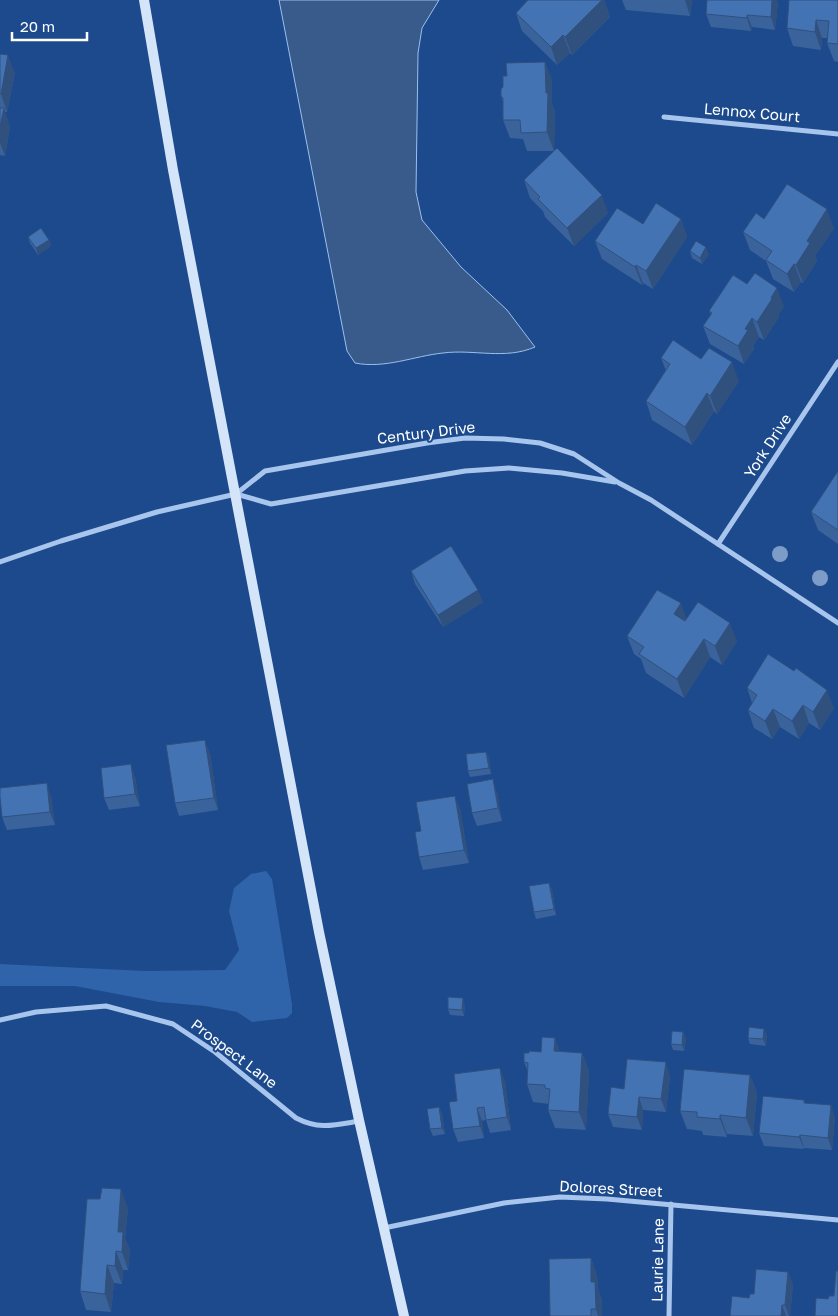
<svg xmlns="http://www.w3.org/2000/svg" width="838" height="1316" font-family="'Golos Text',sans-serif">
<rect width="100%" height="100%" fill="#1c4a8c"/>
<polygon fill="#2f63aa" points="266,871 272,879 292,1004 292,1013 287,1018 252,1022 237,1012 205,1006 159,1002 75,986 0,986 0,964 145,971 225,970 239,950 229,911 234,888 251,874"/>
<path fill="#395b8b" stroke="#9bc0ef" d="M 279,0 L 439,0 L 422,28 L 418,53 L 416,192 L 422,220 L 461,267 L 507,310 L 535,347 C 505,360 474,349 443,353 C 414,356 385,369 355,363 L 347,351 Z"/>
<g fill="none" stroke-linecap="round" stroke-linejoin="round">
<g stroke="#a8c5ed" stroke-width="5">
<polyline points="664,117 838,134"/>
<polyline points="236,494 271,504 465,471 509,468 562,473 615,482"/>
<polyline points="718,544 838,362"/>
<polyline points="0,562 61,541 157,512 236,494 265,471 427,443 465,438 504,439 540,443 574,454 619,483 651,500 838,623"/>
<path d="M 0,1020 L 36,1012 L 106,1006 L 173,1024 L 215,1052 L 296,1118 C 319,1130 335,1125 359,1121"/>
<polyline points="384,1228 504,1203 560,1197 607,1199 838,1220"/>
<polyline points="669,1316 671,1204"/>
</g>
<polyline stroke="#d4e4f9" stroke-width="10" points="144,0 173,170 319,932 359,1120 404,1316"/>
</g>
<g fill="#7d9cc8">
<circle cx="780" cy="554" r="8"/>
<circle cx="820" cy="578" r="8"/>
</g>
<g fill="#3a639b">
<polygon points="528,0 604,0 610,17 572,55 570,53 557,65 522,31 516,13"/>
<polygon points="622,0 692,0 690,16 626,10"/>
<polygon points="838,0 838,62 834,61 827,43 828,38 822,38 821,50 793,46 787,28"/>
<polygon points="778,2 775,30 752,27 751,31 711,27 706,14"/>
<polygon points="0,54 15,73 7,112 5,112 10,127 5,156 0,155"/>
<polygon points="545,62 552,81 552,104 555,112 554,151 527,151 523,139 510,138 503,120 503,102 501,96 507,76"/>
<polygon points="524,180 608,213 574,246 545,217 543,211 530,198"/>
<polygon points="681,219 687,237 653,289 643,283 642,285 602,259 595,241 643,224"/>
<polygon points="764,219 834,228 815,256 817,261 803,283 801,282 794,292 773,279 766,261 750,250 743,232"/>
<polygon points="28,237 49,240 51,246 38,255 30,243"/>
<polygon points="690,251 709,254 702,264 692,258"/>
<polygon points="784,306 778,316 779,317 764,340 759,337 753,346 754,349 744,364 710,344 703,326 711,315 709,311"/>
<polygon points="661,358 701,359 739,381 717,414 714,411 692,445 652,420 646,401 666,371"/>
<polygon points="838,471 838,544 818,530 811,512"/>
<polygon points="411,571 483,602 443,627 415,584"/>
<polygon points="687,619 737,641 722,665 710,657 684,698 646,673 641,659 634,654 627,636"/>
<polygon points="747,688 834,708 820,730 809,723 799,739 780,727 772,739 754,728 748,710 752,703"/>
<polygon points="486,752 489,758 491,774 470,777 468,771"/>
<polygon points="210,753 218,810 179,816 175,803"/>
<polygon points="135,777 140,806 109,810 104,798"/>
<polygon points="497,792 502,821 477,826 472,813"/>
<polygon points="51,796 55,825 7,830 2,817"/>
<polygon points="460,808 469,863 423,870 419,857 421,831"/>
<polygon points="549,883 552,890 556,915 536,919 534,912"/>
<polygon points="465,1005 464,1016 450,1015 448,1009"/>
<polygon points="683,1032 686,1039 684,1051 673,1050 671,1044"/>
<polygon points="767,1035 766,1046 750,1044 748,1038"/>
<polygon points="541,1052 560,1052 582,1053 589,1071 586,1130 555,1128 548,1110 549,1104 533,1102 527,1084 528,1072 524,1062 529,1053"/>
<polygon points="670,1075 666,1112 643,1110 642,1130 613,1127 608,1114 624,1089"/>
<polygon points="750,1075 757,1093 753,1136 727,1134 727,1137 703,1135 702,1131 687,1129 680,1111"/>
<polygon points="505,1081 511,1130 490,1133 486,1120 482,1121 484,1138 458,1142 453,1129 457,1101"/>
<polygon points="804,1100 805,1103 835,1117 832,1150 804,1148 804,1149 764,1146 759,1133"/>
<polygon points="439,1107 442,1114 445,1134 433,1136 430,1129"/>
<polygon points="128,1208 125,1238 130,1250 128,1270 123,1270 122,1284 114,1283 111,1312 86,1310 80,1291"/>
<polygon points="591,1258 597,1276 598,1288 602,1301 602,1316 550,1316"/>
<polygon points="788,1272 793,1285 790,1316 730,1316 749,1298"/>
</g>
<g fill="#30507e">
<polygon points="602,0 604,0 610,17 572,55 565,37"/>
<polygon points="685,0 692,0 690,16"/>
<polygon points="772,0 777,0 778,2 775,30 771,17"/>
<polygon points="747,15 752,27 751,31 747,18"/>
<polygon points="816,20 822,38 821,50 815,32"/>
<polygon points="563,35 570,53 557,65 551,47"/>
<polygon points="8,55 15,73 7,112 1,94"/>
<polygon points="545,62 552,81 552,104 555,112 554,151 547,132"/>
<polygon points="4,108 10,127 5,156 0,143 0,127"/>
<polygon points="602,195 608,213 574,246 567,228"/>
<polygon points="827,209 834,228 815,256 817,261 803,283 796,265 807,241"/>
<polygon points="681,219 687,237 653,289 646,271"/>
<polygon points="49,240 51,246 38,255 36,248"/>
<polygon points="706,247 709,254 702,264 700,258"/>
<polygon points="794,264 801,282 794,292 787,274"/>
<polygon points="636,265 643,283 642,285 635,267"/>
<polygon points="777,288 784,306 778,316 779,317 764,340 757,322"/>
<polygon points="752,318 759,337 753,346 754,349 744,364 738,346 745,329"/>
<polygon points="732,362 739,381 717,414 710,396"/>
<polygon points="707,393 714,411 692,445 685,427"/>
<polygon points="478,590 483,602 443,627 438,615"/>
<polygon points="681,603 688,622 681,633 674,614"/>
<polygon points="730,623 737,641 722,665 715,646"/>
<polygon points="704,639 710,657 684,698 677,679"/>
<polygon points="827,690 834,708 820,730 813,712"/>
<polygon points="803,705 809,723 799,739 792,721"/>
<polygon points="773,709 780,727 772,739 765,721"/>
<polygon points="205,740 210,753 218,810 214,798"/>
<polygon points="486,752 489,758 491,774 489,768"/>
<polygon points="131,764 135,777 140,806 135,794"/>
<polygon points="493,779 497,792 502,821 498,808"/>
<polygon points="47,783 51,796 55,825 50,812"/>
<polygon points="455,796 460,808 469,863 464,850"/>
<polygon points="549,883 552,890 556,915 554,909"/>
<polygon points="463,998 465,1005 464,1016 462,1010"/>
<polygon points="764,1029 767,1035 766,1046 763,1039"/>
<polygon points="683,1032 686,1039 684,1051 682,1045"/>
<polygon points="555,1038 562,1057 554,1051"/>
<polygon points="582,1053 589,1071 586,1130 579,1112"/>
<polygon points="666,1062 670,1075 666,1112 661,1099"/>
<polygon points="500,1068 505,1081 511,1130 507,1117"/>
<polygon points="750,1075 757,1093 753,1136 746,1118"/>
<polygon points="639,1097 643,1110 642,1130 637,1117"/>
<polygon points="831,1105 835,1117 832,1150 828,1138"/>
<polygon points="439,1107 442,1114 445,1134 442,1128"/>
<polygon points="477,1108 482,1121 484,1138 480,1126"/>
<polygon points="720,1115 727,1134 727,1137 720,1119"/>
<polygon points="800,1135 804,1148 804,1149 799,1137"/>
<polygon points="121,1189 128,1208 125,1238 130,1250 128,1270 122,1252 118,1232"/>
<polygon points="116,1251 123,1270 122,1284 115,1266"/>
<polygon points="591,1258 597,1276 598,1288 602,1301 602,1316 598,1316 596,1309 591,1282"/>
<polygon points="107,1265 114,1283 111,1312 105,1294"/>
<polygon points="788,1272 793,1285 790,1316 789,1316 785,1305"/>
<polygon points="782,1305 786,1316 781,1316"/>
</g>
<g fill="#4473b4" stroke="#30507e">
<polygon points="528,0 602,0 565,37 563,35 551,47 516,13"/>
<polygon points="707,0 772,0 771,17 747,15 747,18 706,14"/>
<polygon points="789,0 838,0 838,44 827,43 829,21 816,20 815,32 787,28"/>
<polygon points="0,54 8,55 1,94 0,94"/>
<polygon points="545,62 546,93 548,93 547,132 521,133 520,120 503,120 503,98 501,96 501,89 503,87 503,76 507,76 506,63"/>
<polygon points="0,108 4,108 0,127"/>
<polygon points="557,148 602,195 567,228 538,199 540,197 524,180"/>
<polygon points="787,184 827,209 807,241 810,243 796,265 794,264 787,274 766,260 772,251 743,232 756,213 764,219"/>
<polygon points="656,203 681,219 646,271 636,265 635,267 595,241 617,208 643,224"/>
<polygon points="41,228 49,240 36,248 28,237"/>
<polygon points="696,241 706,247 700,258 690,251"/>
<polygon points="755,273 777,288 771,298 772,299 757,322 752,318 745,329 748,330 738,346 703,326 712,313 709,311 733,275 747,284"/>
<polygon points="673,340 701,359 709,348 732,362 710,396 707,393 685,427 646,401 670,364 661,358"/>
<polygon points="838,471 838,530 811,512"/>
<polygon points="451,546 478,590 438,615 411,571"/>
<polygon points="657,590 681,603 674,614 685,621 698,602 730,623 715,646 704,639 677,679 639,654 644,647 627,636"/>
<polygon points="768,654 794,671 796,668 827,690 813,712 803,705 792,721 773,709 765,721 748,710 757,695 747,688"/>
<polygon points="205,740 214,798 175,803 166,745"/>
<polygon points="486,752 489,768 468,771 466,754"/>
<polygon points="131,764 135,794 104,798 101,768"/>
<polygon points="493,779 498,808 472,813 467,784"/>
<polygon points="47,783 50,812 2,817 0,797 0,788"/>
<polygon points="455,796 464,850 419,857 415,832 421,831 416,802"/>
<polygon points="549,883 554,909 534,912 529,886"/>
<polygon points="448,997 463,998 462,1010 448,1009"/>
<polygon points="749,1027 764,1029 763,1039 748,1038"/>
<polygon points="672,1031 683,1032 682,1045 671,1044"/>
<polygon points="542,1037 555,1038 554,1051 582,1053 579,1112 548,1110 550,1089 545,1088 545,1085 527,1084 528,1063 524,1062 524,1053 529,1053 529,1051 541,1052"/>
<polygon points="627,1059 666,1062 661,1099 639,1097 637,1117 608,1114 611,1087 624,1089"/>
<polygon points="500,1068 507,1117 486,1120 484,1107 477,1108 480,1126 453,1129 449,1102 457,1101 454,1074"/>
<polygon points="684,1069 750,1075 746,1118 720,1115 720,1119 697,1117 697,1112 680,1111"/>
<polygon points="763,1096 804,1100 804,1103 831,1105 828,1138 800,1135 799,1137 759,1133"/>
<polygon points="439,1107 442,1128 430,1129 427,1109"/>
<polygon points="102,1188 121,1189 118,1232 123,1232 122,1252 116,1251 115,1266 107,1265 105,1294 80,1291 87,1199 100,1199"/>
<polygon points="591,1258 591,1282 595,1282 596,1309 591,1309 591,1316 550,1316 549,1259"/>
<polygon points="756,1269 788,1272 785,1305 782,1305 781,1316 730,1316 732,1296 749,1298 750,1294 754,1294"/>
<polygon points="836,1271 838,1271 838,1316 815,1316 816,1298 828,1299 829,1296 834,1296"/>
</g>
<g text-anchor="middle" stroke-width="4" stroke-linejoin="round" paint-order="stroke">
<g font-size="15" fill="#fff" stroke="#1c4a8c">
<text transform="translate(752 113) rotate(5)" y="5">Lennox Court</text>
<text transform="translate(426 433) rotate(-7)" y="5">Century Drive</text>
<text transform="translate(768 446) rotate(-57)" y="5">York Drive</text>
<text transform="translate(234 1054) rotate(37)" y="5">Prospect Lane</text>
<text transform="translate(611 1189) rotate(3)" y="5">Dolores Street</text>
<text transform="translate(658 1260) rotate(-89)" y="5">Laurie Lane</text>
</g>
</g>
<path d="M12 32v8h75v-8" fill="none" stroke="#ffffff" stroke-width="2.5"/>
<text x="20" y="32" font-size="15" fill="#ffffff" stroke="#1c4a8c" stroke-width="4" paint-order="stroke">20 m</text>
</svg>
